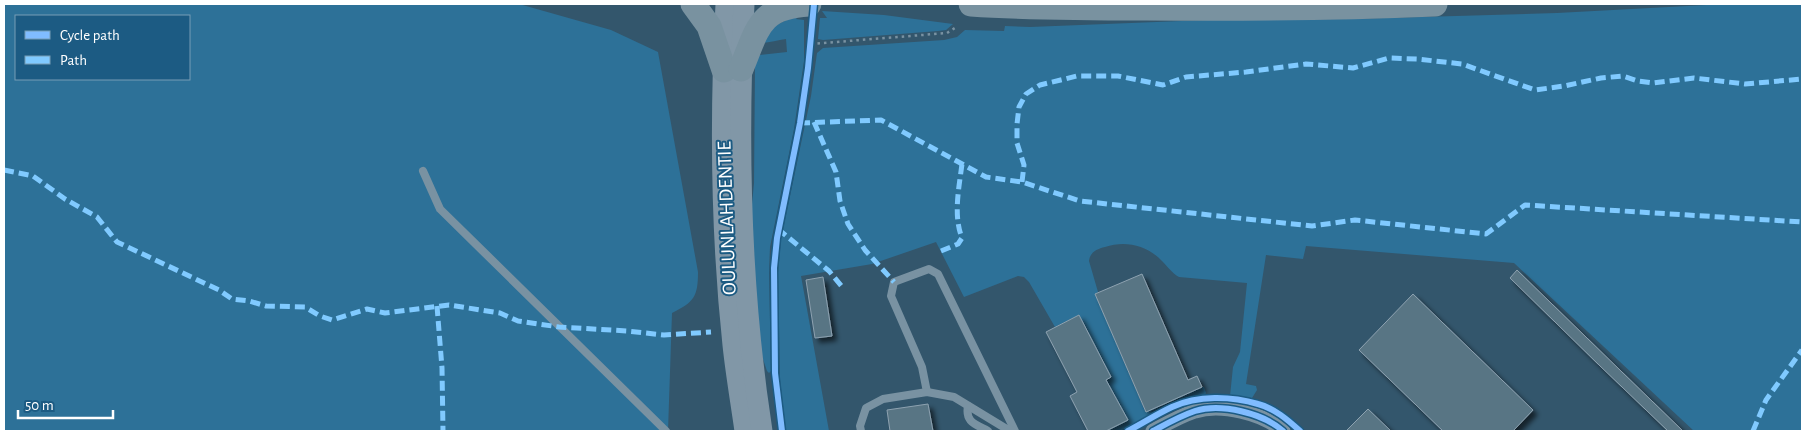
<svg xmlns="http://www.w3.org/2000/svg" width="1806" height="435" font-family="'Alegreya Sans',sans-serif">
<defs>
<filter id="shadow"><feDropShadow dx="4.5" dy="4.5" stdDeviation="2.5" flood-color="#0009"/></filter>
</defs>
<rect width="100%" height="100%" fill="#33566c"/>
<g fill="#2d7198" fill-rule="evenodd">
<path d="M 4,4 L 519,4 L 611,30 L 658,52 L 698,272 C 698,297 694,302 672,313 L 668,431 L 4,431 ZM 16,16 L 189,16 L 189,79 L 16,79 Z"/>
<path d="M 1725,4 L 1802,4 L 1802,431 L 1694,431 L 1514,263 L 1306,246 L 1303,259 L 1266,255 L 1246,384 L 1256,386 L 1257,390 L 1252,398 L 1230,396 L 1233,367 L 1240,352 L 1247,283 L 1179,277 C 1172,273 1168,267 1162,261 C 1147,245 1125,240 1105,247 C 1097,249 1090,252 1089,261 L 1098,292 L 1095,294 L 1145,411 L 1202,387 L 1204,387 L 1206,393 L 1204,396 L 1191,398 L 1171,404 L 1120,431 L 1106,431 L 1127,420 L 1106,380 L 1111,377 L 1079,315 L 1055,327 L 1029,282 L 1024,277 L 1018,276 L 964,297 L 936,242 L 872,264 L 801,276 L 829,431 L 786,431 L 780,380 L 778,273 L 781,239 L 811,96 L 817,53 L 823,48 L 944,40 L 957,37 L 965,30 L 1004,31 L 1005,26 L 1030,27 L 1207,20 L 1351,19 L 1557,13 Z"/>
<polygon points="822,11 884,15 953,24 946,30 938,31 823,40 818,39 820,18 827,18"/>
<path d="M 802,12 L 796,19 L 804,20 L 804,61 L 794,129 L 770,247 L 769,273 L 771,371 L 769,373 L 767,371 L 760,350 L 750,225 L 754,183 L 755,65 L 756,59 L 760,55 L 787,52 L 786,39 C 777,40 769,43 760,43 L 763,32 Z"/>
</g>
<g fill="#597484" stroke="#8da2b0" filter="url(#shadow)">
<polygon points="1517,270 1622,372 1683,431 1668,431 1599,365 1510,278"/>
<polygon points="1142,274 1188,380 1197,376 1202,387 1146,412 1095,294"/>
<polygon points="823,277 832,336 815,338 806,280"/>
<polygon points="1413,294 1533,410 1513,431 1443,431 1359,350"/>
<polygon points="1079,315 1111,377 1106,380 1128,420 1106,431 1088,431 1070,396 1077,392 1046,332"/>
<polygon points="928,404 933,431 890,431 887,410"/>
<polygon points="1368,409 1391,431 1346,431"/>
</g>
<g fill="none" stroke-linecap="round" stroke-linejoin="round">
<polyline stroke="#7992a2" stroke-width="2.5" stroke-dasharray="2.5 4" stroke-linecap="butt" points="811,44 947,33 958,26"/>
<g stroke="#7992a2" stroke-width="8">
<polyline points="423,171 440,209 666,431"/>
<polyline points="927,392 922,367 891,296 894,282 929,269 938,274 1015,431"/>
<path d="M 968,406 C 965,422 975,424 988,431"/>
<polyline points="861,431 860,426 866,408 883,399 927,392 954,397 1005,428 1014,431"/>
</g>
<path stroke="#7992a2" stroke-width="15" d="M 1153,431 C 1166,424 1180,416 1195,411 C 1221,403 1263,413 1283,431"/>
<g stroke="#8197a7" stroke-width="21">
<path d="M 726,4 C 720,117 721,232 733,345 C 736,374 741,402 745,431"/>
<path d="M 744,4 C 737,146 740,290 762,431"/>
</g>
<g stroke="#7992a0" stroke-width="25">
<polyline points="693,4 709,26 724,70"/>
<path d="M 971,4 C 1029,8 1087,8 1146,8 C 1242,9 1339,8 1435,4"/>
<path d="M 741,69 C 758,29 758,7 809,4"/>
</g>
<g stroke="#80caff" stroke-width="5" stroke-dasharray="10 5" stroke-linecap="butt">
<polyline points="814,122 836,172 840,201 848,224 865,250 894,282"/>
<polyline points="800,123 881,120 986,177 1022,182 1080,201 1312,226 1355,220 1486,234 1525,205 1802,222"/>
<polyline points="4,170 33,176 65,199 97,217 117,242 219,290 232,299 249,301 266,306 305,307 320,316 332,320 367,309 385,313 449,305 500,313 518,321 559,327 627,331 664,335 711,332"/>
<polyline points="1022,182 1024,165 1017,143 1017,124 1019,107 1026,94 1040,85 1077,76 1118,76 1163,85 1186,77 1246,72 1306,64 1353,68 1389,58 1417,59 1462,64 1535,90 1564,86 1601,78 1623,76 1638,81 1653,83 1694,78 1745,84 1802,79"/>
<polyline points="778,229 829,271 844,289"/>
<path d="M 941,251 L 958,244 L 962,238 C 953,215 959,188 962,164"/>
<polyline points="437,306 442,368 443,431"/>
<polyline points="1753,431 1766,400 1802,350"/>
</g>
<g stroke="#1c5b83" stroke-width="9">
<g id="cycleway">
<polyline points="782,431 775,373 774,268 777,238 800,123 808,68 814,4"/>
<path d="M 1128,431 C 1143,423 1157,414 1172,407 C 1198,395 1231,396 1258,404 C 1274,408 1288,420 1300,431"/>
<path d="M 1153,431 C 1166,424 1180,416 1195,411 C 1221,403 1263,413 1283,431"/>
</g>
</g>
<use href="#cycleway" stroke="#80bcff" stroke-width="6"/>
</g>
<g text-anchor="middle" stroke-width="4" stroke-linejoin="round" paint-order="stroke">
<g font-size="20" fill="#fff" stroke="#1c5b83">
<text transform="translate(726 218) rotate(-92)" y="7">OULUNLAHDENTIE</text>
</g>
</g>
<rect width="1806" height="435" fill="none" stroke="#ffffff" stroke-width="10"/>
<rect x="15" y="15" width="175" height="65" fill="#1c5b83" stroke="#779db5"/>
<rect x="25" y="31" width="25" height="8" fill="#80bcff" stroke="#779db5"/>
<text x="60" y="40" font-size="15" fill="#ffffff">Cycle path</text>
<rect x="25" y="56" width="25" height="8" fill="#80caff" stroke="#779db5"/>
<text x="60" y="65" font-size="15" fill="#ffffff">Path</text>
<path d="M18 410v8h95v-8" fill="none" stroke="#ffffff" stroke-width="2.5"/>
<text x="25" y="410" font-size="15" fill="#ffffff" stroke="#1c5b83" stroke-width="4" paint-order="stroke">50 m</text>
</svg>
